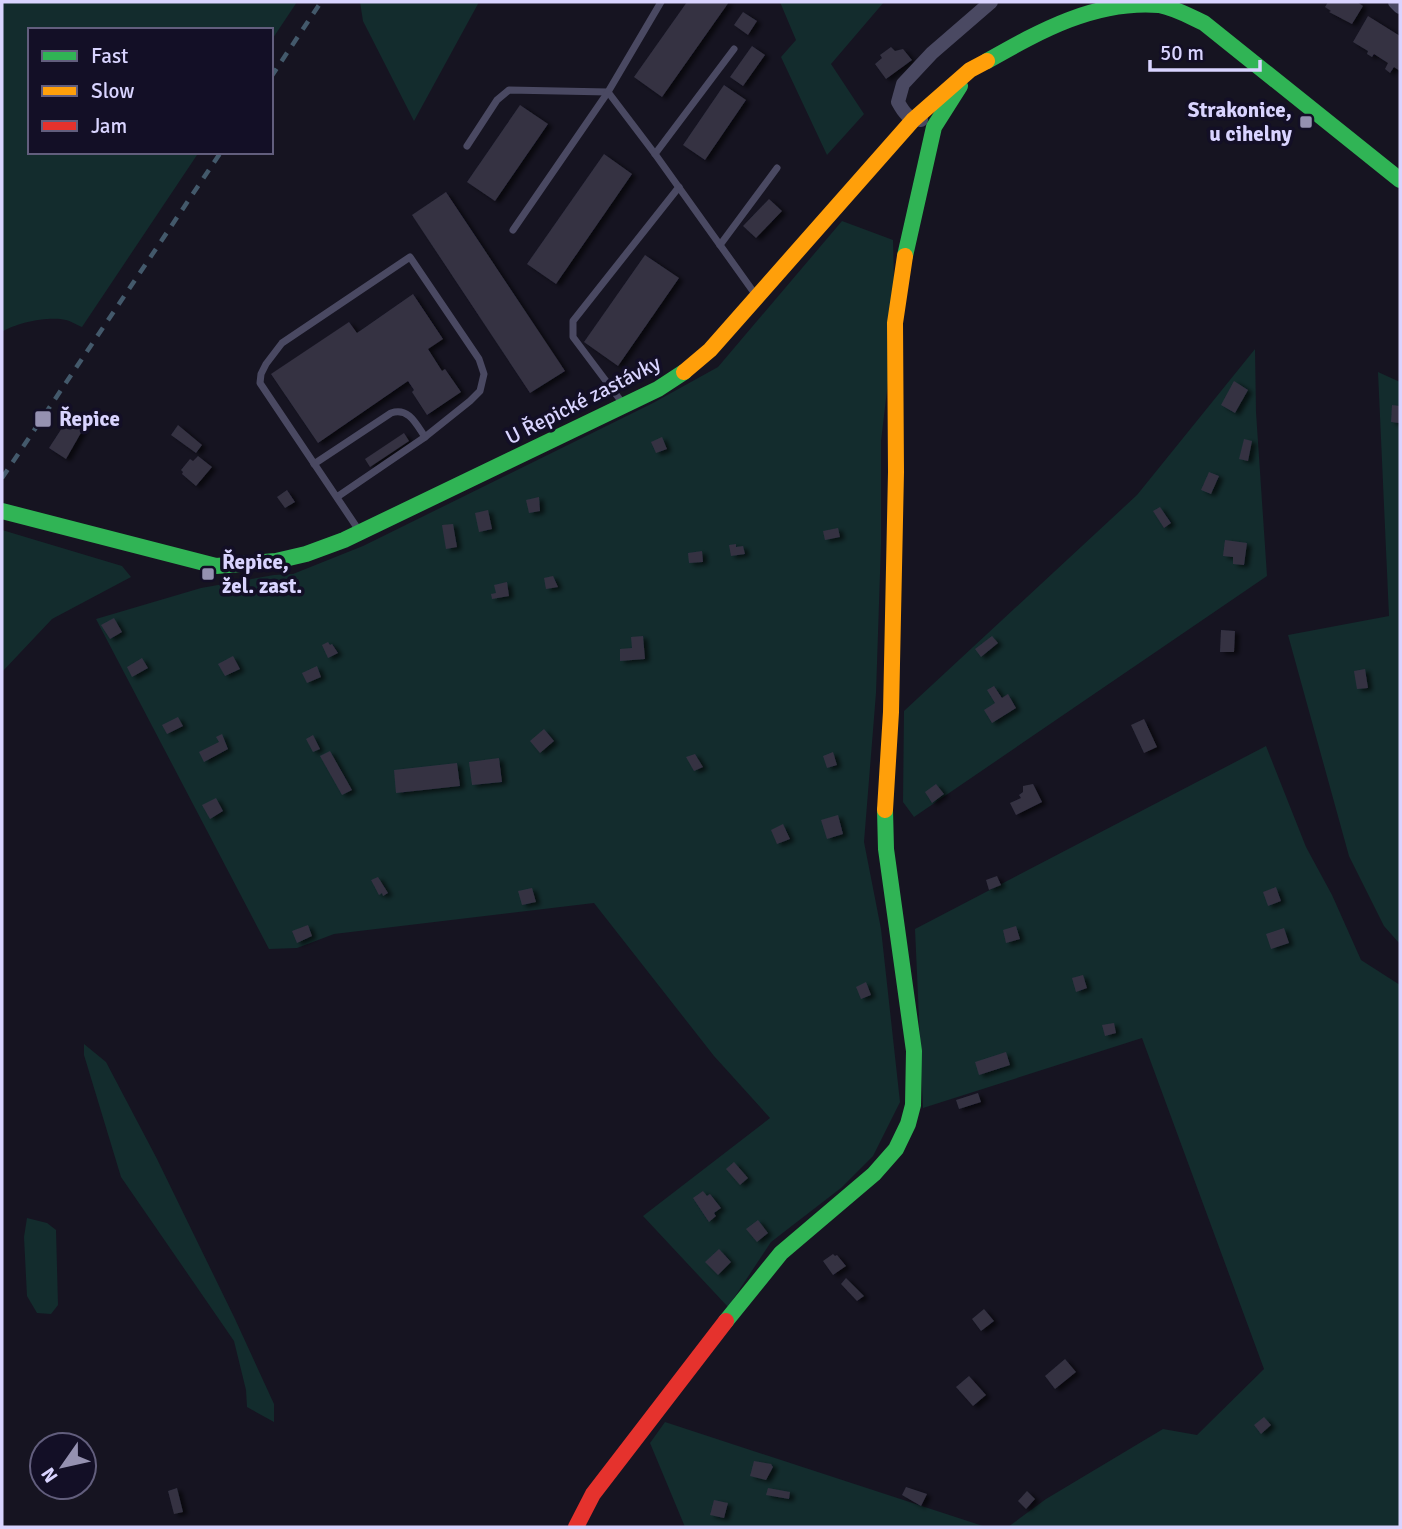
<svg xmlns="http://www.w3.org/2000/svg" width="1402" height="1529" font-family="Signika,sans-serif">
<defs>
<filter id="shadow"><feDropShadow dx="4.5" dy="2.5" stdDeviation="2" flood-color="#0009"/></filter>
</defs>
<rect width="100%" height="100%" fill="#161421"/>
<g fill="#132c2d">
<path d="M 2,2 L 297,2 L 271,41 L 271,30 L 30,30 L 30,152 L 199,152 L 82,327 C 77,325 71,321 66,320 C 48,316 16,323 2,332 Z"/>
<polygon points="360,2 479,2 414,121 363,21"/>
<polygon points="780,2 884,2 831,64 864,114 827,155 781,57 796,40"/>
<polygon points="842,221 893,240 895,323 881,441 881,544 876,693 864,842 881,929 900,1102 873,1156 841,1188 771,1242 728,1307 643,1216 770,1118 714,1056 594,903 334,934 297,948 269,949 96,619 201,588 274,575 293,574 363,546 653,403 718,367"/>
<polygon points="1255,349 1256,412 1267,576 914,817 903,802 904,711 1137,495"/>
<polygon points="1378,372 1400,382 1400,944 1384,926 1349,856 1288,635 1389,616"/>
<polygon points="2,530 122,566 131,577 52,619 2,672"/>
<polygon points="1266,746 1306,847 1332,895 1361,960 1400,985 1400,1527 1008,1527 1046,1499 1163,1429 1197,1435 1264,1369 1142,1038 923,1108 915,929"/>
<polygon points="84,1044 106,1062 157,1159 235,1319 274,1404 274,1422 247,1407 246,1390 234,1341 121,1177 84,1055"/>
<polygon points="27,1218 47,1223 56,1230 58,1305 51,1314 37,1313 27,1296 24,1237"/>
<polygon points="665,1422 986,1527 685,1527 650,1443"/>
</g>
<g fill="#343243" filter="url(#shadow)">
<polygon points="687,2 729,2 662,97 634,77"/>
<polygon points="1328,2 1357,2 1363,6 1352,24 1329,12 1331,11 1325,7"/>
<polygon points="743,12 757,21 748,35 734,25"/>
<polygon points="1368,16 1400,36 1400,71 1394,67 1390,73 1385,69 1388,63 1374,54 1372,57 1367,54 1368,51 1353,42"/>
<polygon points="752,46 765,55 743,86 730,77"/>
<polygon points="891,47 895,51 903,49 912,60 886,79 875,64 882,58 880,55"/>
<polygon points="724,85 746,100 705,160 683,145"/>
<polygon points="520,105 548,124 495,201 467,182"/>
<polygon points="604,154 632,174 556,284 527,264"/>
<polygon points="446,192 565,371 530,393 412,215"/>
<polygon points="769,199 782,211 756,238 743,226"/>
<polygon points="645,255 679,278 618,366 584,342"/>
<polygon points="413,294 443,339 428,349 442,371 445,369 461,392 427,415 412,392 414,390 408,381 318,443 271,374 349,322 357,333"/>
<polygon points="1234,381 1248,390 1235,413 1221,405"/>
<polygon points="1392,405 1400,406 1399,423 1391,422"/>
<polygon points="71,414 86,424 66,459 49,448"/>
<polygon points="178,425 202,445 196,453 171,435"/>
<polygon points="404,433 409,441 370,467 365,459"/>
<polygon points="662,437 667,449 656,453 651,442"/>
<polygon points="1244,439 1252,441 1248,461 1239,459"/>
<polygon points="198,456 212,467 196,486 182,474 183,472 181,470 190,459 193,461"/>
<polygon points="1209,472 1219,476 1211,494 1201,490"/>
<polygon points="287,490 295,502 285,508 277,497"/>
<polygon points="539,497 540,511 529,513 526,500"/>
<polygon points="1160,507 1171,523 1164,528 1153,511"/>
<polygon points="488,510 492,529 479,532 475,513"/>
<polygon points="453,524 457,547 446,549 442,525"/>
<polygon points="838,528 840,537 825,540 823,531"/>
<polygon points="1225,540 1247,543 1244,565 1233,564 1233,557 1223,556"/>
<polygon points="736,544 736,547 743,546 745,554 731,556 729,545"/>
<polygon points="702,551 703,562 689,563 688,553"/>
<polygon points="553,576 558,587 546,589 544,578"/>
<polygon points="507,582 509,596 492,599 491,594 496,593 494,585"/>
<polygon points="114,618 122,632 110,639 101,625"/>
<polygon points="1221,630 1235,631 1234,652 1220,652"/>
<polygon points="643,636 645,659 620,661 620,649 632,648 631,637"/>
<polygon points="992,636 998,643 981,657 975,649"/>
<polygon points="328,642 330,645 332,644 338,653 328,658 322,645"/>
<polygon points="233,656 240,669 225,676 218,664"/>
<polygon points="142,658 148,668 132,677 127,667"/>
<polygon points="317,666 321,677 307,683 302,673"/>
<polygon points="1365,669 1368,688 1357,689 1354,671"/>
<polygon points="994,686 1002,698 1008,694 1016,708 992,723 984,710 995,703 987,690"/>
<polygon points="178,717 183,726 167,734 162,725"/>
<polygon points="1144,719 1157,747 1144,753 1131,725"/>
<polygon points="544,729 554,741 540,753 530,741"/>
<polygon points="222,734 228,749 204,762 199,752 219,742 216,737"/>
<polygon points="313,735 320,749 313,752 306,739"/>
<polygon points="330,751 352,790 342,795 320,756"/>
<polygon points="833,752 837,765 827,768 823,756"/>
<polygon points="695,754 703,767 694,771 686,757"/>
<polygon points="499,758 502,782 472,785 469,762"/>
<polygon points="457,763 460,786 396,793 394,770"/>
<polygon points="936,784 944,794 932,803 925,792"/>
<polygon points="1033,784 1042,802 1016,815 1010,803 1021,798 1019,795 1023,792 1023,786"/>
<polygon points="216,798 223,811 210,819 202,805"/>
<polygon points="838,815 843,834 827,839 821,820"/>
<polygon points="783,824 790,839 777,844 771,830"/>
<polygon points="997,876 1001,885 989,890 986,880"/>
<polygon points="378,877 388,893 383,896 382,893 379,895 371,880"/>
<polygon points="1276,887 1281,901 1268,906 1263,892"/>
<polygon points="532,888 536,902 522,905 518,891"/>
<polygon points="308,925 312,936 297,943 292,931"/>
<polygon points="1016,926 1020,939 1006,943 1003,930"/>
<polygon points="1284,928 1289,943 1271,949 1266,934"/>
<polygon points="1083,975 1087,988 1076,992 1072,978"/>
<polygon points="866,982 871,995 861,999 856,987"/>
<polygon points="1114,1023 1116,1033 1105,1036 1102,1025"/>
<polygon points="1006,1052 1010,1065 979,1075 975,1062"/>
<polygon points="978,1093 981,1102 959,1109 956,1100"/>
<polygon points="734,1162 748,1178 740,1185 726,1169"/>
<polygon points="703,1191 707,1196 710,1194 721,1208 714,1213 716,1216 709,1222 693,1198"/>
<polygon points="758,1220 768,1233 757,1242 746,1229"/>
<polygon points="719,1249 731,1262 718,1275 705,1262"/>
<polygon points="833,1254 835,1256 837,1255 846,1266 833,1275 823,1261"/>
<polygon points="846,1278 864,1296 857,1301 841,1284"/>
<polygon points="984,1309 994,1321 981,1331 972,1319"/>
<polygon points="1065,1359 1076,1372 1055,1389 1045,1376"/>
<polygon points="969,1376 986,1395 973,1406 956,1387"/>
<polygon points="1264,1417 1271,1425 1261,1434 1254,1425"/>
<polygon points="754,1461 771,1464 773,1467 766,1480 750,1476"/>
<polygon points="906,1487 927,1494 921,1506 902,1495"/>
<polygon points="177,1488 183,1512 174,1514 168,1491"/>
<polygon points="768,1488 790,1492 789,1499 766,1495"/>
<polygon points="1027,1491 1035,1499 1026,1509 1018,1501"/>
<polygon points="714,1500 728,1503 724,1518 710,1515"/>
</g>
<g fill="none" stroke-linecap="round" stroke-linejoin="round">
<g stroke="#4a4962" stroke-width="7">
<polyline points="467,146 497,100 509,90 608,92 655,154 755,294"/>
<polyline points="655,154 734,49"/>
<polyline points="513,230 608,92 661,2"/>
<polyline points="720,245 777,168"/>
<polyline points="624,405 573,337 573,321 679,187"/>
<path d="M 314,464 L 391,413 C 409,407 416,424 425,437"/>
<polyline points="337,497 425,437 470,401 480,391 484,374 479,359 410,257 282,343 266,364 261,374 260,383 360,532"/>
</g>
<g stroke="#4a4962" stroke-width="14">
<polyline points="1395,2 1400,7"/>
<path d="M 921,120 C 908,119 904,113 898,102 L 903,84 L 932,53 L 991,2"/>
</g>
<g stroke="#30b455" stroke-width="16">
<path d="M 987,61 C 1040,31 1095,0 1159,5 C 1175,8 1189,16 1204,23 L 1400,180"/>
<polyline points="905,256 934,127 960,86"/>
<polyline points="2,511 216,566 276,561 306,554 344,540 658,389 684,372"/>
<polyline points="726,1321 781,1253 874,1174 896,1149 908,1124 913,1105 914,1051 886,849 885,810"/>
</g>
<g stroke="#ff9f0a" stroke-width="16">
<polyline points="684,372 710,350 913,120 970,70 987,61"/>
<polyline points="885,810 891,712 896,472 895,323 905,256"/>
</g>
<polyline stroke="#e5322d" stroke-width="16" points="576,1527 593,1494 726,1321"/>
<g stroke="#43596b" stroke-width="4.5" stroke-dasharray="10 9" stroke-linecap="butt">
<polyline points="271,77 321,2"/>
<polyline points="2,478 221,152"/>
</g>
</g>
<g fill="#9591b1" stroke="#130f26" stroke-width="2.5">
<rect x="1299" y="115" width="14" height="14" rx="3.5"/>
<rect x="34" y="410" width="18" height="18" rx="3.5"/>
<rect x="201" y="567" width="14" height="14" rx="3.5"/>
</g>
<g text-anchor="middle" stroke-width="7" stroke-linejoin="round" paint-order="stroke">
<g font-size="21" font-weight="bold" fill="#d9d4ff" stroke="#130f26" text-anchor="start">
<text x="1292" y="117" text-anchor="end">Strakonice,<tspan x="1292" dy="24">u cihelny</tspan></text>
<text x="59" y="426">Řepice</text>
<text x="222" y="569">Řepice,<tspan x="222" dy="24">žel. zast.</tspan></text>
</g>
<g font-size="21" fill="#d9d4ff" stroke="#130f26">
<text transform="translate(583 400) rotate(-27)" y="7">U Řepické zastávky</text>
</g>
</g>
<rect width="1402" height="1529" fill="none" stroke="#d9d4ff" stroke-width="7"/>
<rect x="28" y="28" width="245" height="126" fill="#130f26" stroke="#625e7d" stroke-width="2"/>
<rect x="42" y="51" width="35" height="10" fill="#30b455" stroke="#625e7d" stroke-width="2"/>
<text x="91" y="63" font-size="21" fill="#d9d4ff">Fast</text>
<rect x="42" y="86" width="35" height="10" fill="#ff9f0a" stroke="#625e7d" stroke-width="2"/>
<text x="91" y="98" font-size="21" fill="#d9d4ff">Slow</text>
<rect x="42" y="121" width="35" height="10" fill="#e5322d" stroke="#625e7d" stroke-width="2"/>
<text x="91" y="133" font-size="21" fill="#d9d4ff">Jam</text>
<g transform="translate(63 1466) rotate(236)"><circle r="33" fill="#130f26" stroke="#625e7d" stroke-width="2"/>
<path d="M0-5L12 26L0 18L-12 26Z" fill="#9591b1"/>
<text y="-10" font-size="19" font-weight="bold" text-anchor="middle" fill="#d9d4ff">N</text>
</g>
<path d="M1150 60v10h110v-10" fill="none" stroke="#d9d4ff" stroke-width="3.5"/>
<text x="1160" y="60" font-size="21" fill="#d9d4ff" stroke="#130f26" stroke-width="5" paint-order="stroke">50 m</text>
</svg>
